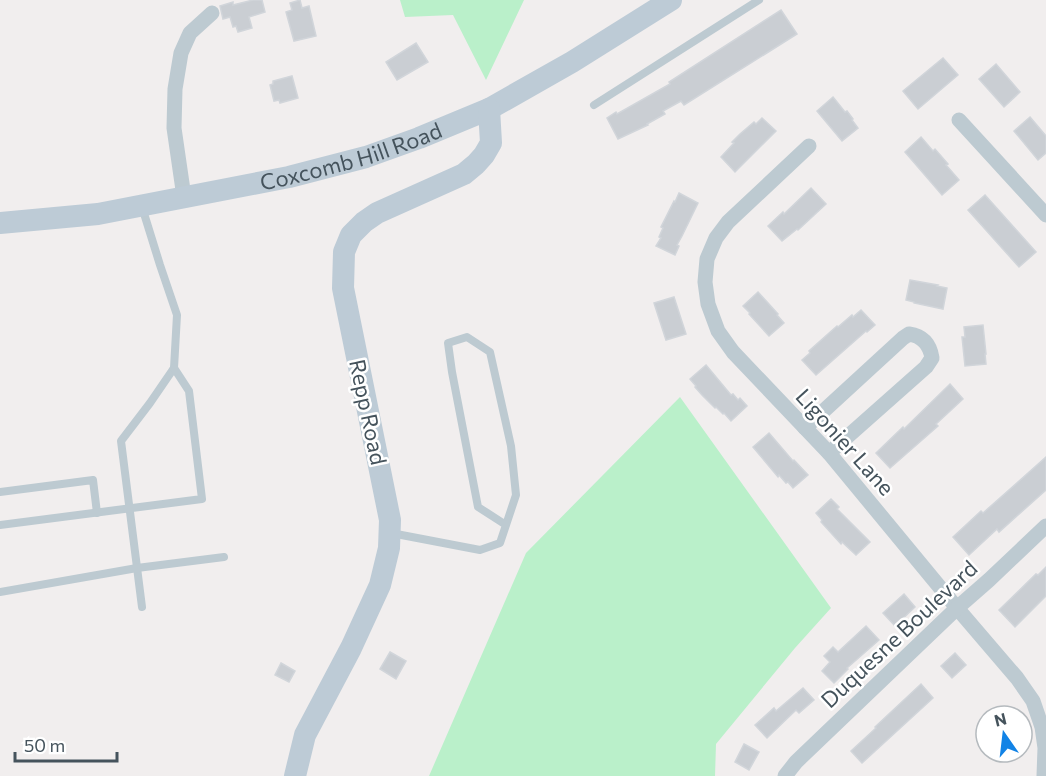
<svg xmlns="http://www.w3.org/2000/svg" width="1046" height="776" font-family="Commissioner,sans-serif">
<rect width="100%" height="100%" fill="#f1eeee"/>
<g fill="#baf0ca">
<polygon points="400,0 524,0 486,80 453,15 405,17"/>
<polygon points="680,397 831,608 795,648 716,744 715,776 429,776 526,553"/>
</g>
<g fill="#caced3" stroke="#d1d5da" stroke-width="1.5">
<polygon points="253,0 262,0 265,12 249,17 252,28 238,32 236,26 233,27 230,17 223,19 220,6 233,2 233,5"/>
<polygon points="300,0 302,8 309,6 316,36 294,41 286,12 292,10 290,3"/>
<polygon points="781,10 797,34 684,105 681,101 663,111 665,114 647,124 648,125 618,139 607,118 616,112 617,114 670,84 669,82"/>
<polygon points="416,43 428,62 397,80 386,62"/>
<polygon points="943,58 958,75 918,109 903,91"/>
<polygon points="996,64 1020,92 1004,107 979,79"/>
<polygon points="292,76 298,98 280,103 279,100 274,101 270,85 273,84 273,81"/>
<polygon points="833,97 845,112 847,111 853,119 852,120 858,128 842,141 817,111"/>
<polygon points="1030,117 1046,136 1046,153 1038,160 1014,131"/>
<polygon points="762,118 776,131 735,172 721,157 734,143 732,142 740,134 754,122 756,124"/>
<polygon points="921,137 933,151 935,149 948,164 946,165 959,180 942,195 905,152"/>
<polygon points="811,188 826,204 798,230 797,229 782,241 768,226 783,212 784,214"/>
<polygon points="679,193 698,203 682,236 677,245 679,246 675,255 656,246 661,238 659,237 663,228 661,227 674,201 675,202"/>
<polygon points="985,195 1036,252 1019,267 968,210"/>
<polygon points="910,280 938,285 937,286 947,288 943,309 914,303 914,302 906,300"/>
<polygon points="758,292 778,314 777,315 784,323 769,336 749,314 750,313 743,306"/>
<polygon points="674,297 686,334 666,340 654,303"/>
<polygon points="861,310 875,325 867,332 866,331 816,375 802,360 810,353 809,351 837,326 838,327 852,315 853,317"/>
<polygon points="983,325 986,354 985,354 986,364 965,366 962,337 965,337 964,327"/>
<polygon points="706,365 731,395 733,394 738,400 740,398 747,406 731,421 724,413 723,414 716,407 715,408 702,395 695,387 696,386 690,379"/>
<polygon points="950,384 963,399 936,424 938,426 890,468 876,453 903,427 904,429"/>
<polygon points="769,433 793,461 794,460 808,475 793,488 788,482 786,483 779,475 778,477 753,447"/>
<polygon points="1046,457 1046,490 999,532 997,529 969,555 953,537 981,511 983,513"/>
<polygon points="831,499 839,507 837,509 870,542 856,555 842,542 841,544 821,522 822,520 816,513"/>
<polygon points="1046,567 1046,596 1015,627 999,610 1036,574 1038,575"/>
<polygon points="904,594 915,607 895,626 883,613"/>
<polygon points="866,626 879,640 847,668 848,669 834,683 822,671 830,662 824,656 833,647 838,652"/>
<polygon points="390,652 406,661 396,679 380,669"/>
<polygon points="955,653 966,665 952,678 941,666"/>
<polygon points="281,663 295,671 289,682 275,675"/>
<polygon points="921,684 933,698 862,763 851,751 876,728 875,727"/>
<polygon points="803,688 814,700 799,713 796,710 767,738 755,725 774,708 776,711"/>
<polygon points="744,744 759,752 749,770 735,762"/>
</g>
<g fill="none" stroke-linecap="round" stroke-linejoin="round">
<g stroke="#bdcad1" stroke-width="8">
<polyline points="594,105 759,0"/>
<polyline points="142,207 160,265 177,315 174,368 150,403 121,441 142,607"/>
<polyline points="0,492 93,480 97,513"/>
<polyline points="0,525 202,499 189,391 174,368"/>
<polyline points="391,533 480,550 500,543 516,495 511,446 490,352 467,337 448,343 452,372 478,507 506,525"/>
<polyline points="0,592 137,568 224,557"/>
</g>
<g stroke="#bdcad1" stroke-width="15">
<polyline points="959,120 1046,215"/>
<polyline points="809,146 728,222 716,238 707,259 705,282 708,304 718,331 733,352 829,453 957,608 1017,678 1033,701 1042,727 1045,748 1044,776"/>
<polyline points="184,197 174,128 175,89 181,53 190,33 212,13"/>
<path d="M 805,428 L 903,338 L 909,334 C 923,336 930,345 932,358 L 926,367 L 829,453"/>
<polyline points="785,776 796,762 957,608 989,580 1046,526"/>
</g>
<g stroke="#bdcbd6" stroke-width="22">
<path id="s1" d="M 0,223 L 98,214 L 289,177 L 366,157 L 419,138 L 489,109 L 572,62 L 671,0"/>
<polyline points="295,776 305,735 351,648 380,585 389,548 390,520 343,288 344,252 351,235 364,222 377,213 464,174 476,164 484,155 491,143 489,109"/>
</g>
</g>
<g text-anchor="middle" stroke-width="5" stroke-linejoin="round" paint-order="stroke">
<g font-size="22" fill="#45535c" stroke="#fff">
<text dy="8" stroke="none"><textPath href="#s1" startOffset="358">Coxcomb Hill Road</textPath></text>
<text transform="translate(368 412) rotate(78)" y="8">Repp Road</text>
<text transform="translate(845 442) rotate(48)" y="8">Ligonier Lane</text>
<text transform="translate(899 634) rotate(-43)" y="8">Duquesne Boulevard</text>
</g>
</g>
<g transform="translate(1004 734) rotate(346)"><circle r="28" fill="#ffffff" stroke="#b5babe" stroke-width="1.5"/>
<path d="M0-4.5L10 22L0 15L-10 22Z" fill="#1283e6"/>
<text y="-9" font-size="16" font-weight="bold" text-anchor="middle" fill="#45535c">N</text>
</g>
<path d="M15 752v9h102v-9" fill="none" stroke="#45535c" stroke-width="3"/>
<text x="24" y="752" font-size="18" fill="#45535c" stroke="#ffffff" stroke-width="4.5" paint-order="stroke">50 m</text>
</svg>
